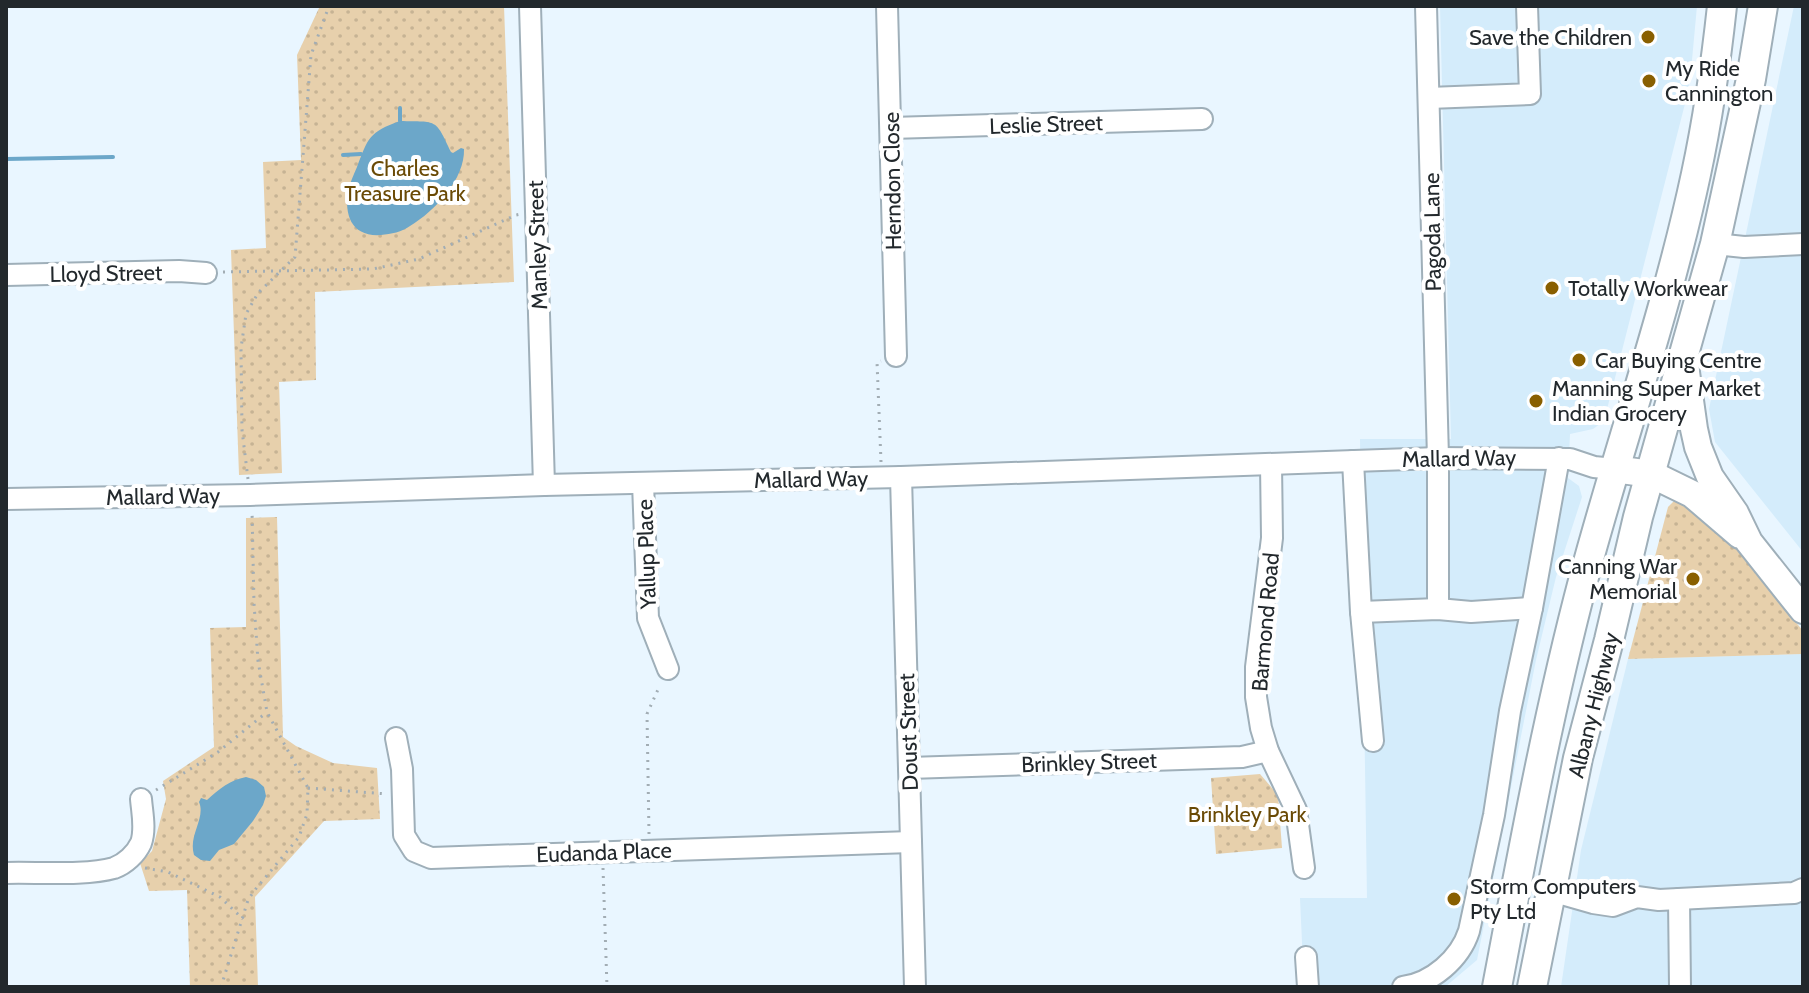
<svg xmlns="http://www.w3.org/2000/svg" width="1809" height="993" viewBox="0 0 1809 993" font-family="Cabin,sans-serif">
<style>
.built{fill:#d4ecfb}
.park{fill:url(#park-dots)}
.water{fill:#6ca7c9}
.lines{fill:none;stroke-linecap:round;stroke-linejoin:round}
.stream{stroke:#6ca7c9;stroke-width:4}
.minor-casing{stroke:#9fafb9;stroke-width:24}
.major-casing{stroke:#9fafb9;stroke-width:30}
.highway-casing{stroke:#9fafb9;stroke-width:32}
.path{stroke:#a2adb4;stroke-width:3;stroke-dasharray:2 6;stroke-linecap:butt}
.minor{stroke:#fff;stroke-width:20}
.major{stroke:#fff;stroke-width:26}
.highway{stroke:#fff;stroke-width:28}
.poi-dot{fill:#895f00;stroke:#fff;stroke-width:3}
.labels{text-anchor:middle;stroke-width:8;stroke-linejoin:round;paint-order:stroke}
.poi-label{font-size:22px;fill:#22282c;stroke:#fff;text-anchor:start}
.street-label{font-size:22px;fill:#22282c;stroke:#fff}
.park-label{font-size:22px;fill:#6a4a05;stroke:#fff}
</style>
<defs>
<pattern id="park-dots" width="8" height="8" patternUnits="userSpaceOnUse" patternTransform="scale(2)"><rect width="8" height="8" fill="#e7d0ac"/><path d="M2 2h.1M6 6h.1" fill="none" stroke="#c6b394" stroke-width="1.8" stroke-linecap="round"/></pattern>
</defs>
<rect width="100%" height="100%" fill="#e9f6ff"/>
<g class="built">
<path d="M1440,6h257l-5,54 -4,32 -84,329 -11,8 -23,5 -2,44 11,8 3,11 -26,80 -20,83 -59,300 -32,27h-141l-4,-89h67l-7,-459h91z"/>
<path d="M1794,6h9v546l-88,-110 -6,-33z"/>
<path d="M1803,654v333h-242l20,-137 47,-191z"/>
</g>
<g class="park">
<path d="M320,6h184l10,276 -199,10 1,88 -37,2 3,91 -43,2 -8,-225 35,-2 -3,-86 38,-2 -4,-105z"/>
<path d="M1683,499l45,40 75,92v23l-175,5 40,-152 7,-7z"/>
<path d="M277,517l6,220 13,9 37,17 44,5 3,51 -56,2 -69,76 3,90h-68l-3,-97 -38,1 -9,-28 12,-12 14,-52 -3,-18 51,-34 -4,-119 36,-1v-109z"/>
<path d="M1260,774l18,21 4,53 -66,6 -5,-76z"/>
</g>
<g class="water">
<path d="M400,121c38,1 35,-3 51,31l2,1 8,-5 3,1c1,30 -29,62 -54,77 -8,6 -19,8 -29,9 -29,2 -37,-19 -33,-45 2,-7 6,-16 9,-23 11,-29 12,-35 43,-46z"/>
<path d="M246,777l10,3 8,7 2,9 -3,9 -10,16 -19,23 -15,6 -9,11 -9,-1 -7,-5c-6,-20 12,-37 5,-53l2,-4 6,2c12,-11 23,-20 39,-23z"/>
</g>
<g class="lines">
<g class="stream">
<path d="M400,108v13"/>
<path d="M343,155l18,-1"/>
<path d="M6,159l107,-2"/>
</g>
<defs>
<g id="minor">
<path d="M530,6l14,479"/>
<path d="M887,6l9,350"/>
<path d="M1426,6l12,452v151"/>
<path d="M1429,98l101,-4 -3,-88"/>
<path d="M891,128l311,-9"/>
<path d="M1715,244l29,3 59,-3"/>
<path d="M6,275l173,-4 27,2"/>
<path d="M1353,461l8,151 12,129"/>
<path d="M1271,464l1,74 -16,129v30l5,31 7,23 28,59 8,58"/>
<path d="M901,477l14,510"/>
<path d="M643,483l5,135 20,51"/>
<path d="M6,499l244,-4 294,-10 357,-8 537,-19 132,1 24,8 20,2"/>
<path d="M1361,612l77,-3 33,3 61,-4"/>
<path d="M396,738l6,31 2,66 10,16 17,7 480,-16"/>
<path d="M909,768l333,-11 26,-6"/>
<path d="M6,873c30,-1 80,3 108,-5 11,-4 22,-14 27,-25 5,-14 1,-31 0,-44"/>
<path d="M1551,891l42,12 20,3 24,-9 22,3 135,-7 9,-4"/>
<path d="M1679,899l1,88"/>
<path d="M1306,957l2,30"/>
<path d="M1403,987c29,-4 57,-28 66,-56l25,-116 16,-104 22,-103 27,-150"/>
</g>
<g id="major">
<path d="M1684,358l10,71 4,18 12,30 25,36 14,29 54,68"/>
<path d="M1614,469l37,5 41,20 48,41"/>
</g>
<g id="highway">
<path d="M1497,987c26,-137 51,-274 87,-410 36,-134 83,-267 112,-403 12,-56 20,-112 26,-168"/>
<path d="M1532,987l46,-229 31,-118 29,-123 77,-273 36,-165 12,-73"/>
</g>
</defs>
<use href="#minor" class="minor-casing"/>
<use href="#major" class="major-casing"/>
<use href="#highway" class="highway-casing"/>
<g class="path">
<path d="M223,272l150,-3 46,-10 97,-44 5,-1"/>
<path d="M881,462l-4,-100 4,-1"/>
<path d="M248,479l-6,-49 -1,-82 5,-34 12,-21 37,-36 16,-202 18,-49"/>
<path d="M308,788l79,6"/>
<path d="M156,790l62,-38 49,-40"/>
<path d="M649,834l-2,-120 13,-29"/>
<path d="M145,868l23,4 52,25 23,22"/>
<path d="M603,868l4,119"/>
<path d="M221,987l27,-87 6,-9 45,-54 8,-23 1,-26 -41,-76 -9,-51 -4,-58 -2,-93"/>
</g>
<use href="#minor" class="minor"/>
<use href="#major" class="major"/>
<use href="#highway" class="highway"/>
</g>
<g class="poi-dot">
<circle cx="1648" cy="37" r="8"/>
<circle cx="1649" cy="81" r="8"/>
<circle cx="1552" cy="288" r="8"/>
<circle cx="1579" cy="360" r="8"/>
<circle cx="1536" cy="401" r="8"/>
<circle cx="1693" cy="579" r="8"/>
<circle cx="1454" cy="899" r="8"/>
</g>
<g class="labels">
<g class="poi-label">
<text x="1632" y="45" text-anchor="end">Save the Children</text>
<text x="1665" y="76">My Ride<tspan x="1665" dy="25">Cannington</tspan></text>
<text x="1568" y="296">Totally Workwear</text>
<text x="1595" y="368">Car Buying Centre</text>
<text x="1552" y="396">Manning Super Market<tspan x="1552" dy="25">Indian Grocery</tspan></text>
<text x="1677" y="574" text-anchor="end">Canning War<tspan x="1677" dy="25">Memorial</tspan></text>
<text x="1470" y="894">Storm Computers<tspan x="1470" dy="25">Pty Ltd</tspan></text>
</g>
<g class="street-label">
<text transform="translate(1046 124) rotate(-2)" y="8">Leslie Street</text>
<text transform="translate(892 181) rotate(-91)" y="8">Herndon Close</text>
<text transform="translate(1432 232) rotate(-91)" y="8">Pagoda Lane</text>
<text transform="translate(537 245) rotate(-92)" y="8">Manley Street</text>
<text transform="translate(106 273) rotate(-1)" y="8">Lloyd Street</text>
<text transform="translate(1459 458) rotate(-1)" y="8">Mallard Way</text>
<text transform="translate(811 479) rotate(-1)" y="8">Mallard Way</text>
<text transform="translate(163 496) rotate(-1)" y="8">Mallard Way</text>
<text transform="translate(646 554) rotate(-92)" y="8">Yallup Place</text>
<text transform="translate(1265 622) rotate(-85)" y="8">Barmond Road</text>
<text transform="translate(1593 705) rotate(-76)" y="8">Albany Highway</text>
<text transform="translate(908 732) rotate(-92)" y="8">Doust Street</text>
<text transform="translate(1089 762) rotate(-2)" y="8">Brinkley Street</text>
<text transform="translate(604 852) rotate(-2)" y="8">Eudanda Place</text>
</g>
<g class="park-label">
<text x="405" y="176">Charles<tspan x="405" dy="25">Treasure Park</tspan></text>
<text x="1247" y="822">Brinkley Park</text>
</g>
</g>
<rect width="1809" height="993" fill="none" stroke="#22282c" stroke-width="16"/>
</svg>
